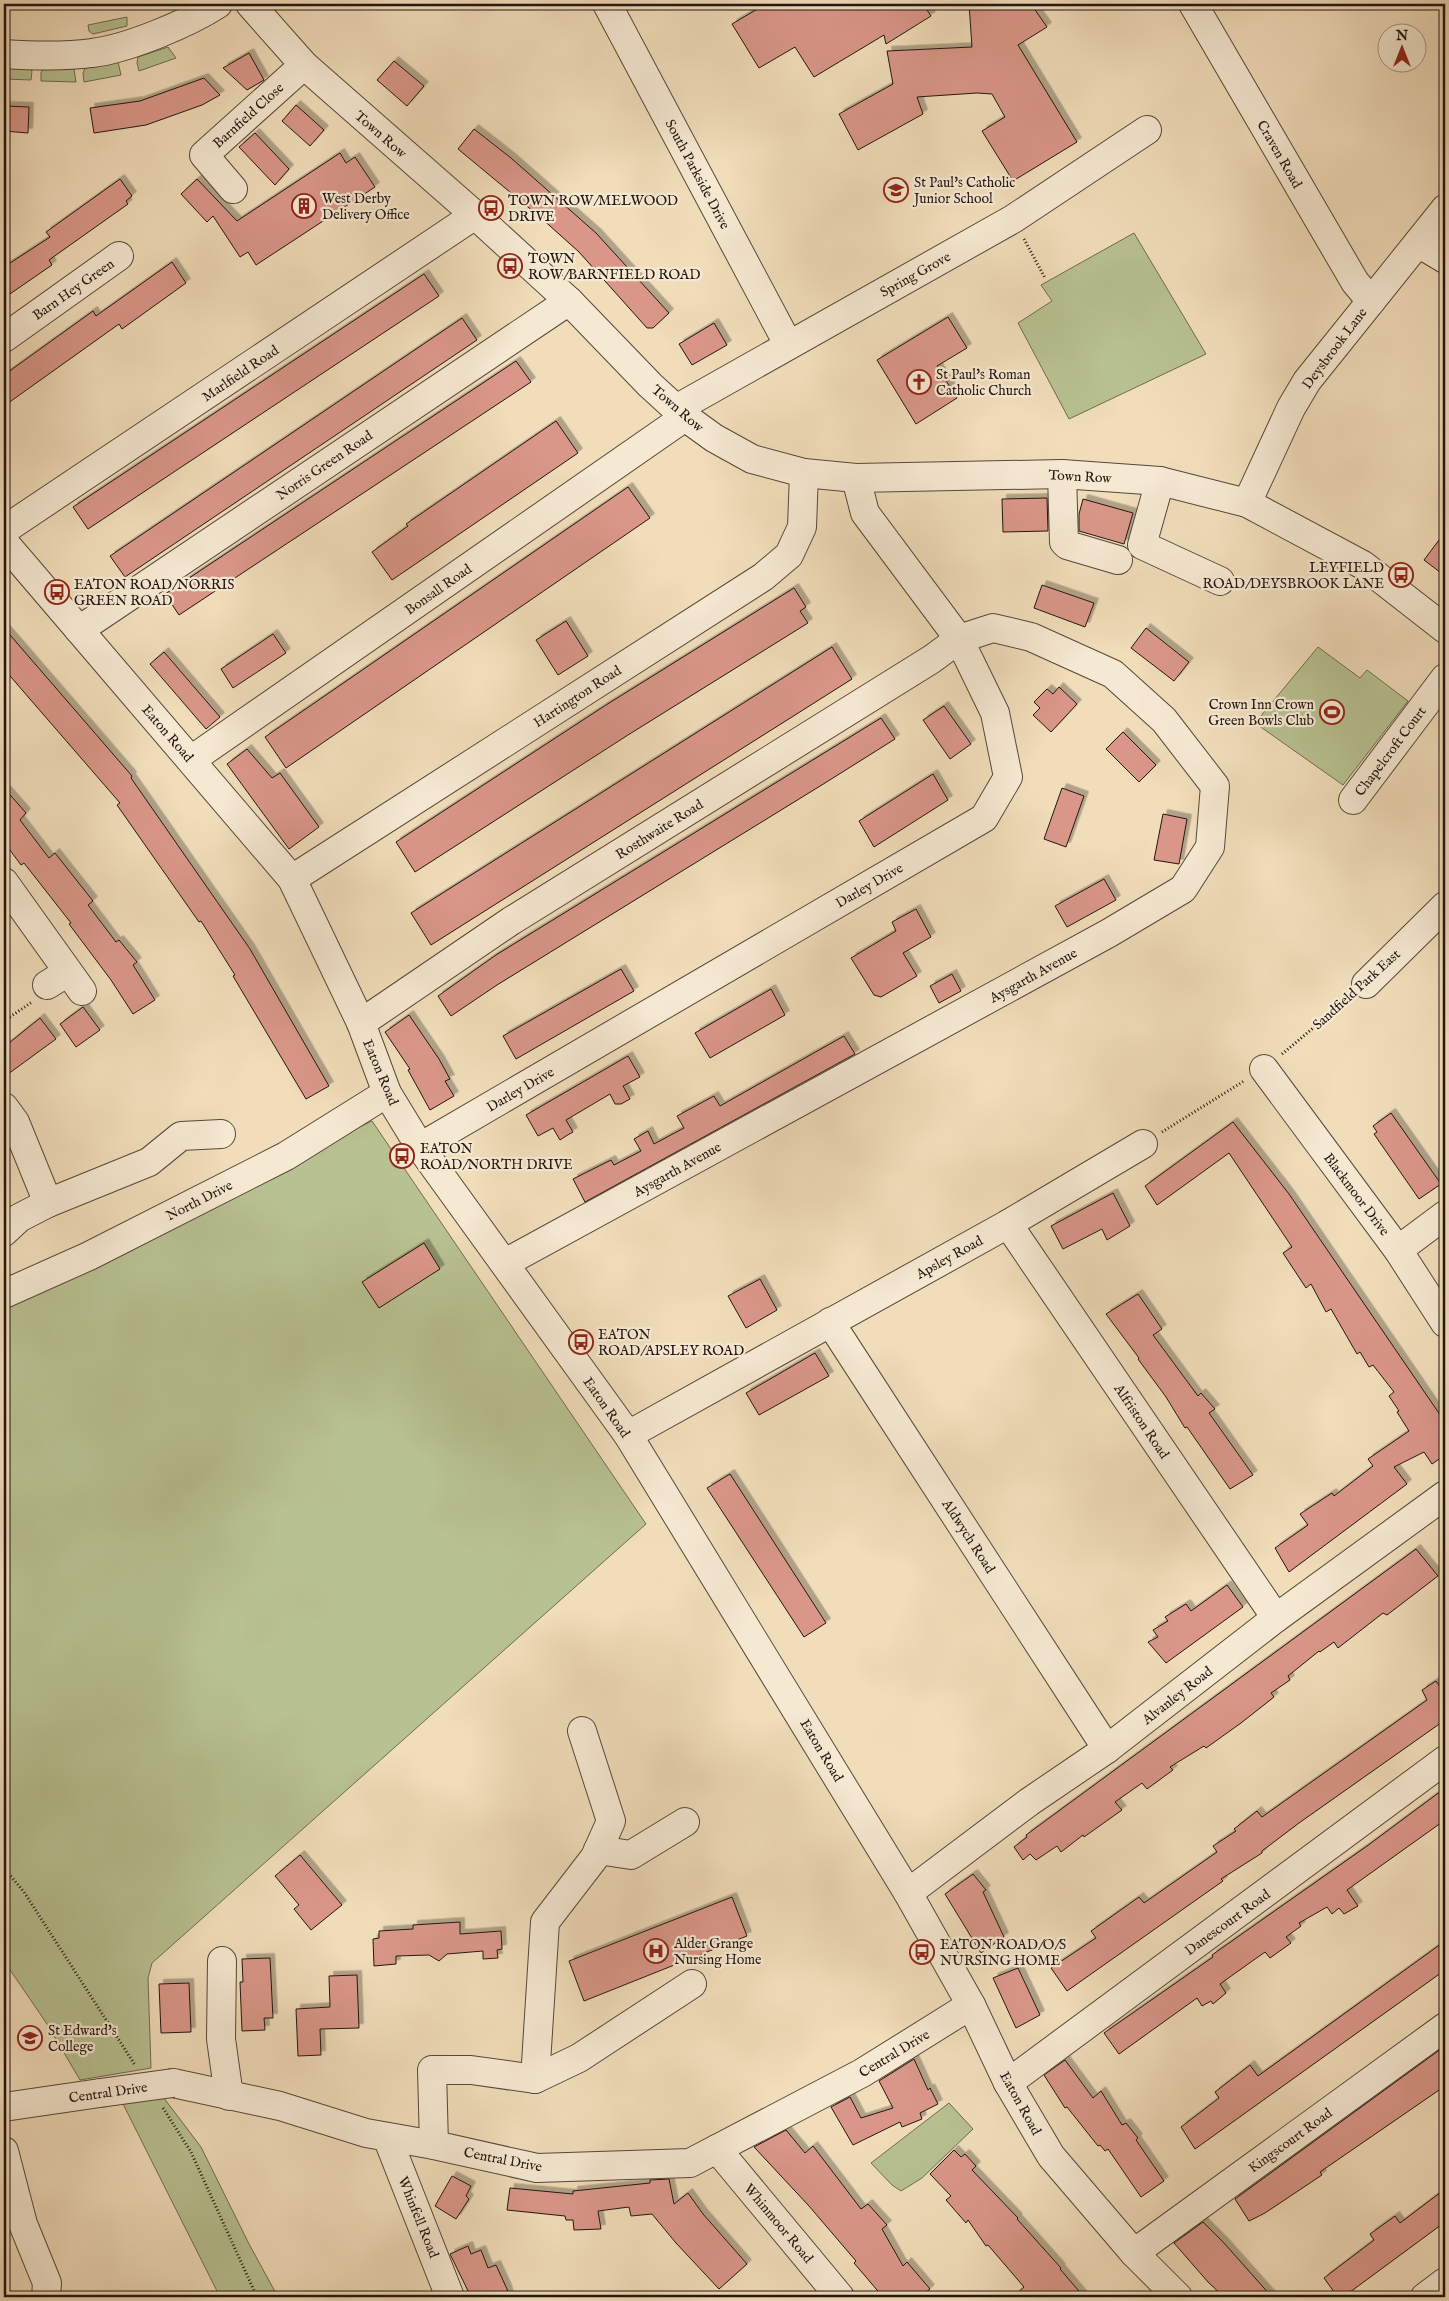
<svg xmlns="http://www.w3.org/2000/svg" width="1449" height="2301" viewBox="0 0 1449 2301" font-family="'IM FELL English',serif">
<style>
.green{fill:#b8c191;stroke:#6e6b50}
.building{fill:#da9789;stroke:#231510;filter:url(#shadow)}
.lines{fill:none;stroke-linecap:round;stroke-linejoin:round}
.minor-casing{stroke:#56473a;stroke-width:30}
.path{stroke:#231510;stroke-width:3;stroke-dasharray:1 2.5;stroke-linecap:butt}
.minor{stroke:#f6e9d2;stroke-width:28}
.minor-bridge-casing{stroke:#56473a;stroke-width:30;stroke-linecap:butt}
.minor-bridge{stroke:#f6e9d2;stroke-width:28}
.labels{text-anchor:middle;stroke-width:4.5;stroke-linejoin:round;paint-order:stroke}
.street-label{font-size:14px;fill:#231510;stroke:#f6e9d2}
.poi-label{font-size:14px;fill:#231510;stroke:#f6e9d2;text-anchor:start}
</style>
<defs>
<filter id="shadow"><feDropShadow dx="4.5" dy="-4.5" stdDeviation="0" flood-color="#0004"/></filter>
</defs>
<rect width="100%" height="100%" fill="#f1ddba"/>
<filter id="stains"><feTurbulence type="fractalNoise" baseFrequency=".004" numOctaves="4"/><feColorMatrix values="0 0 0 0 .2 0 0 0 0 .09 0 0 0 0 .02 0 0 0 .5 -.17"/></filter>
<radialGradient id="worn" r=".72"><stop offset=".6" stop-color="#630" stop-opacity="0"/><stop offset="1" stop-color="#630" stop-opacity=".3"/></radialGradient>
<g class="green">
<path d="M127,17v9l-34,8 -4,-3 -1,-6z"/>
<path d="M168,47l8,11 -37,13 -2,-8 1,-6z"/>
<path d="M118,62l3,13 -37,7 -1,-9 2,-5z"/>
<path d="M4,66l24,1 4,4 -1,9 -27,-1z"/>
<path d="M45,68l29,1 2,13 -35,-1v-9z"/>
<path d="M1134,233l72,121 -137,65 -51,-96 34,-22 -11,-16z"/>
<path d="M1318,647l42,31 7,-8 41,31 -65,84 -88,-62z"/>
<path d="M372,1121l274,403 -494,439 -4,15 3,90 -71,12 -33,-56 -43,-63v-663z"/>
<path d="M157,2089l44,58 48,97 29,53h-58l-101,-201z"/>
<path d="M949,2103l24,26 -51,49 -21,13 -9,-6 -21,-22z"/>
</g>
<g class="building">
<path d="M766,4h157l8,12 -45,28 -2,-9 -70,42 -19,-30 -36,21 -27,-44z"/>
<path d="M969,4h62l16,23 -29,18 59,97 -64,39 -31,-50 23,-14 -13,-23 -15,-1 -60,4 6,17 -65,36 -19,-36 54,-30 -6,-33 85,-4z"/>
<path d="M249,53l15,27 -17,10 -24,-22z"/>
<path d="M394,61l30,25 -17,20 -30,-26z"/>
<path d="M204,78l16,17 -18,10 -56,20 -52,8 -4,-25 50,-7z"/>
<path d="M296,105l28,25 -14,16 -28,-25z"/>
<path d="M4,106l25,1 -1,26 -24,-2z"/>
<path d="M474,129l37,29 85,75 73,80 -16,15h-6l-68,-76 -39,-35 -82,-68z"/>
<path d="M255,133l34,36 -14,16 -36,-38z"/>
<path d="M340,153l6,10 9,-6 20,30 -119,78 -8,-13 -8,5 -27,-41 -6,6 -26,-28 16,-15 40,42z"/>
<path d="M120,179l12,17 -6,5 2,3 -79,56 3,5 -48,33v-31l46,-30 -4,-5z"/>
<path d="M172,262l14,21 -64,46 -3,-5 -115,82v-31l89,-64 3,5z"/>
<path d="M424,274l15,22 -351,233 -15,-22z"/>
<path d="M948,317l19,31 -30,18 20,32 -41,26 -39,-64z"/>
<path d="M462,318l15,22 -352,237 -15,-21z"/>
<path d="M714,323l13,22 -35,20 -13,-21z"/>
<path d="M516,361l15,21 -352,233 -14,-21z"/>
<path d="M556,421l22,32 -186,127 -20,-28 36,-26 -2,-2z"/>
<path d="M628,487l22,31 -364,250 -21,-31z"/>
<path d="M1047,498l1,33 -45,1 -1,-33z"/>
<path d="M1083,499l50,14 -9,31 -45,-13v-17z"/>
<path d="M1445,532v44l-21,-16z"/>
<path d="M1042,585l52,18 -9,24 -51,-19z"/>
<path d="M794,588l12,19 -6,4 8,12 -180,112 -213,137 -19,-30 210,-137z"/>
<path d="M566,621l22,35 -30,19 -22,-35z"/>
<path d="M4,628l128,148 -1,2 119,171 79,137 -23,13 -73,-123 2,-1 -34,-54 -2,1 -82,-117 3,-2 -116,-134z"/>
<path d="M1146,628l43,34 -15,19 -43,-33z"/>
<path d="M273,634l13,19 -53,35 -12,-19z"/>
<path d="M832,647l20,32 -421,266 -20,-32z"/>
<path d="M164,652l56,65 -14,12 -56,-65z"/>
<path d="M1059,687l18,17 -26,28 -18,-17 7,-7 -6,-6 13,-13 6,5z"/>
<path d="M944,706l27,38 -21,15 -27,-39z"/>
<path d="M881,718l14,21 -70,44 -328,202 -46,31 -13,-20 58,-41z"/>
<path d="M1123,732l33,33 -17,17 -33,-33z"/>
<path d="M247,749l25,29 8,-5 39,54 -30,22 -62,-85z"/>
<path d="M933,774l15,26 -74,47 -15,-26z"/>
<path d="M4,788l22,25 -6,7 29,38 6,-5 38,48 -5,4 28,37 3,-2 18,22 -4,3 22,35 -22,14 -22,-34 -42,-56 2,-1 -47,-60 -3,2 -17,-23z"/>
<path d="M1062,788l22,8 -18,51 -22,-8z"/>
<path d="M1163,814l24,5 -8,45 -25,-4z"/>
<path d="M1104,879l12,21 -49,27 -12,-21z"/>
<path d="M916,909l15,28 -28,16 14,23 -36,21 -7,-2 -23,-37 45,-27 -4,-9z"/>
<path d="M621,969l13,22 -118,68 -13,-23z"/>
<path d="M952,974l9,17 -22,12 -9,-17z"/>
<path d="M771,989l14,26 -75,43 -15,-25z"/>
<path d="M83,1007l17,23 -24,17 -16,-23z"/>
<path d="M409,1015l30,44 11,20 -5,2 9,15 -24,14 -22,-40 2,-1 -25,-37z"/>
<path d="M40,1018l16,21 -52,38v-30z"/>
<path d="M844,1036l11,18 -270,148 -12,-23 38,-19 3,5 27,-14 -7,-12 14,-8 6,13 30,-16 -7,-12 37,-20 6,10z"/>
<path d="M628,1056l12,21 -17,9 7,13 -9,5h-6l-5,-10 -44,26 7,12 -7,4 -6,4 -7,-12 -15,8 -12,-21z"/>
<path d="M1391,1113l50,71 -22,15 -45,-65 3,-2 -4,-6z"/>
<path d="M1233,1122l56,72 156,228v33l-13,9 -8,-12 -30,15 13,17 -118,88 -14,-24 33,-23 -8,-11 32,-21 2,3 39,-30 -5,-7 41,-28 -12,-19 2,-1 -10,-15 5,-4 -21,-27 -4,2 -9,-15 -3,2 -26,-45 -5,3 -15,-28 -5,4 -23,-35 9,-6 -63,-94 -72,52 -12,-19z"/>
<path d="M1113,1193l17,33 -23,14 -5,-11 -39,20 -12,-23z"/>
<path d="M424,1243l16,26 -61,39 -17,-26z"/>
<path d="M760,1279l17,31 -31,18 -18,-32z"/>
<path d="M1138,1294l24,35 -9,6 45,61 3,-3 14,16 -6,4 44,62 -23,14 -43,-62 -2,1 -19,-31 -28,-38 1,-1 -33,-44z"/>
<path d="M815,1353l14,23 -70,39 -13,-22z"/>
<path d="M730,1474l96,149 -22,14 -97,-149z"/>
<path d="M1416,1549l22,27 -51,39 -4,-2 -45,35 -4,-6 -14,10 -1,-1 -31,25 2,4 -19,13 3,4 -33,26 -35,25 -2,-2 -34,21 3,3 -26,19 -5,-6 -27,19 7,8 -38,27 -1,-2 -22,17 -4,-6 -21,14 -6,-6 -7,6 -9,-13 13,-10 -1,-2z"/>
<path d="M1227,1585l16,22 -77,56 -18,-21 10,-5 -5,-7 15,-9 -3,-4 21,-13 5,7z"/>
<path d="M1436,1681l9,13v26l-146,103 -37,28v2l-41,26 2,2 -156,110 -16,-23 45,-30 -5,-7 48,-34 5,6 73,-51 -4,-6 23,-15 -2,-2 23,-18 5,6 165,-117 -5,-10z"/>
<path d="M1445,1788v32l-98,70 11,16 -14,8 -5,-6 -7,6 -5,-7 -28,16 2,3 -15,11 5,6 -21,15 -5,-6 -45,32 6,9 -13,11 -2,-3 -9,5 -5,-8 -78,56 -15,-21 109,-76 -1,-2 155,-109z"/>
<path d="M300,1855l42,50 -31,25 -17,-21 5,-4 -24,-29z"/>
<path d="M973,1874l13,16 -3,2 21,45 -23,16 -36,-59z"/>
<path d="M732,1897l15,39 -163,65 -15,-40z"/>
<path d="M460,1922v12l41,-3 1,18 -5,1 1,8 -15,1v-8l-36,3 -8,7 -10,-6 -33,1v8l-22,2 -1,-27 6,-1v-7l34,-2v-4z"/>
<path d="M1445,1941v29l-250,179 -14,-22 38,-29 -4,-6 35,-27 8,11z"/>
<path d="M270,1958l3,60h-9l1,12 -23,1 -2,-49h3l-1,-23z"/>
<path d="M1018,1968l22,47 -24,13 -23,-50z"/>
<path d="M357,1975l2,53 -39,1 1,26 -23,1 -2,-47 34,-2 -1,-31z"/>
<path d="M189,1983l2,49 -30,1 -2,-49z"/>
<path d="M1445,2046v40l-125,86 2,3 -57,38 -16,8 -14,-22z"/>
<path d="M914,2059l14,31 2,-2 8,16 -18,9 2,6 -20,8 -2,-5 -47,23 -22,-38 19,-10 11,21 32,-10 -14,-27z"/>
<path d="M1065,2060l28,38 8,-7 21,34 4,-2 12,15 -2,2 28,41 -23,16 -33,-48 -3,2 -5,-6 -2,1 -31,-39 -2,1 -21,-33z"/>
<path d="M786,2130l19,23 8,-7 48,63 7,-5 19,21 -5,4 21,37 4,-4 23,27 -10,8h-37l-29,-34 2,-2 -47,-55 -55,-59z"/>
<path d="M954,2150l7,7 4,-3 11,12 -4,4 46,48 -1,1 44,49 -1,1 24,28h-71l11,-10 -36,-42 -2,1 -18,-26 -2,3 -20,-23 5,-4 -21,-22z"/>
<path d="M452,2176l19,10 -5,10 3,3 -13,20 -21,-13z"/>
<path d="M669,2179l5,25 14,-11 15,21 44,50 -28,25 -43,-46 -24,-29 -21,2 -2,-9 -31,4 3,18 -27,1 -1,-10h-7l-1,-4 -58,-6 3,-22 63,6v-3l77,-8v-3z"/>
<path d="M1445,2189v33l-99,73 -4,-3 -5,4 -13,-18 50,-38 -4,-6 25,-18 5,7z"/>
<path d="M1203,2222l21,21 48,54h-48l-16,-15 -34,-39z"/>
<path d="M468,2246l3,8 10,-4 7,18 8,-3 11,24 2,8h-38l-21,-43z"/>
</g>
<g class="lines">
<defs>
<g id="minor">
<path d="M250,4l54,61 171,150 94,86 81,84 35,32 29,21 38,21 52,14 52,5 206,-4 98,7 87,22 116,62 82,64"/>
<path d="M607,4l181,340"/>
<path d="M1193,4l162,278 16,19"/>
<path d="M4,54c30,2 59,3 88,-1 35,-4 97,-30 126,-49"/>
<path d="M233,189l-29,-34 100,-90"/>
<path d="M1418,243l27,16"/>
<path d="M4,338l115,-82"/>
<path d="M676,409l337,-190 134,-89"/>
<path d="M1062,474l2,68 3,3 51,15"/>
<path d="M1160,481l-18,64 78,36"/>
<path d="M1247,503l44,-95 16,-27 138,-172"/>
<path d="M4,530l471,-315"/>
<path d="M4,542l288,337 69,144 26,70 33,54 208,288 280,458 63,112 37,78 43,73 83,97 44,44"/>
<path d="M79,630l490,-329"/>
<path d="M191,760l494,-343"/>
<path d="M1353,800l92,-122"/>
<path d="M292,879l471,-302 26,-22 13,-28 2,-54"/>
<path d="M4,882l78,109"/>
<path d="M1366,984l79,-78"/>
<path d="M47,985l21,-13"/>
<path d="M361,1023l150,-102 421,-262 27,-20 34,-11 38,9 82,37 51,46 51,66 -5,61 -27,42 -74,44 -604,330"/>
<path d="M1264,1069l134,181 47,73"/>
<path d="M4,1107l11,15 33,81"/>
<path d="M420,1147l564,-329 24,-41 -13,-64 -36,-74 -94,-126 -9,-35"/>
<path d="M1008,1224l268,394"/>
<path d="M4,1232l15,-14 29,-15 101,-41 32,-26 40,-2"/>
<path d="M1398,1250l47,-35"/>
<path d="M4,1294l85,-38 197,-100 101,-63"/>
<path d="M830,1322l277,427"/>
<path d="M628,1435l380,-211 135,-80"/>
<path d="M598,1850l33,5 54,-33"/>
<path d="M908,1893l121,-91 78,-53 169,-131 169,-123"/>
<path d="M222,1961l-1,78 8,57"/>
<path d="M535,2079l44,-21 113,-74"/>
<path d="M173,2083l107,23 86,27 68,12 103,23 153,-5 172,-90 109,-68"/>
<path d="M1008,2083l437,-323"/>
<path d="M4,2107l96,-14"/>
<path d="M387,2137l63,160"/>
<path d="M434,2145l-2,-75h39l64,9 10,-157 50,-65 16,-36 -29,-90"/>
<path d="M717,2149l123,148"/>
<path d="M4,2151l19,73 24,59 -1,14"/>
<path d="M1134,2253l311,-226"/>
<path d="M1425,2297l20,-15"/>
</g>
</defs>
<use href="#minor" class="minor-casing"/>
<g class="path">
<path d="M1024,239l21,39"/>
<path d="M4,1021l28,-19"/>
<path d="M1282,1054l66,-55"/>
<path d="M1162,1132l82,-51"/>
<path d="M4,1868l20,24 111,173"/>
<path d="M163,2108l28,44 66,145"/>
</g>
<use href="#minor" class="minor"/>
<defs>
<path id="minor-bridge" d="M100,2093l73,-10"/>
</defs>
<use href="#minor-bridge" class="minor-bridge-casing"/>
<use href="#minor-bridge" class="minor-bridge"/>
</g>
<defs>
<symbol id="school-ring" viewBox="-11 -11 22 22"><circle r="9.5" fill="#f6e9d2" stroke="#8f2418" stroke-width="1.5"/><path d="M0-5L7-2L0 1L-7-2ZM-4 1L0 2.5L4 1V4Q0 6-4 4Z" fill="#8f2418"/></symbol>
<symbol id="building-ring" viewBox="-11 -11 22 22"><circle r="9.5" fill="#f6e9d2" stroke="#8f2418" stroke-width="1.5"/><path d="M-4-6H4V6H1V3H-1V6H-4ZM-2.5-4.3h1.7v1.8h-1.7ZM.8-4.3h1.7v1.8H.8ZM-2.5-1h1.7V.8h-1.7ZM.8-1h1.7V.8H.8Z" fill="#8f2418"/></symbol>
<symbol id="bus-ring" viewBox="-11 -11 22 22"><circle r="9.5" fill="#f6e9d2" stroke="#8f2418" stroke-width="1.5"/><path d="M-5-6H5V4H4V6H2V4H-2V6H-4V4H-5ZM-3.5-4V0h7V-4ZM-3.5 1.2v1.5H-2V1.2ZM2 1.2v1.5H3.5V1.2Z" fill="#8f2418"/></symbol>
<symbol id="church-ring" viewBox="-11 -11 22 22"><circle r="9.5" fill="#f6e9d2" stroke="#8f2418" stroke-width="1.5"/><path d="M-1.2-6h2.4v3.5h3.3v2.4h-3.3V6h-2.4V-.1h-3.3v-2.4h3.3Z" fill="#8f2418"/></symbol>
<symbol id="stadium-ring" viewBox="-11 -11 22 22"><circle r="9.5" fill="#f6e9d2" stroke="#8f2418" stroke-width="1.5"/><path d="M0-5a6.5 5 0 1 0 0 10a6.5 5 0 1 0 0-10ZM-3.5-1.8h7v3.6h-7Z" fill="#8f2418"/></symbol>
<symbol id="hospital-ring" viewBox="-11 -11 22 22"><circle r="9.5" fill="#f6e9d2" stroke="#8f2418" stroke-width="1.5"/><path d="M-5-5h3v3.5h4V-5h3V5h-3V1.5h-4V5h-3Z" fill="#8f2418"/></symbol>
</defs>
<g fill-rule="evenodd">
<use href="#school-ring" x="882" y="176" width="28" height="28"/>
<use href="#building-ring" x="290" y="192" width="28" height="28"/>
<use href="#bus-ring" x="477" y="194" width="28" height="28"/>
<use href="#bus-ring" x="496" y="252" width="28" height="28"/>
<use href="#church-ring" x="905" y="368" width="28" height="28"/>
<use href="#bus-ring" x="1387" y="561" width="28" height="28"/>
<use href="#bus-ring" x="43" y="578" width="28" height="28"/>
<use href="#stadium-ring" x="1318" y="698" width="28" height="28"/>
<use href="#bus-ring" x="388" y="1142" width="28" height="28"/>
<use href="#bus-ring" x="567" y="1328" width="28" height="28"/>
<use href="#hospital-ring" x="642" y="1937" width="28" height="28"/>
<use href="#bus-ring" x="908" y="1938" width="28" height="28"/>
<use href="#school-ring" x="16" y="2024" width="28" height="28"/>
</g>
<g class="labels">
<g class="street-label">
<text transform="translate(248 115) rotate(-42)" y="5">Barnfield Close</text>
<text transform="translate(381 134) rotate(41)" y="5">Town Row</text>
<text transform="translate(1280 154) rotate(60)" y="5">Craven Road</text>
<text transform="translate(698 174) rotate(62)" y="5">South Parkside Drive</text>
<text transform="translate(915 274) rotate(-29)" y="5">Spring Grove</text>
<text transform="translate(73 289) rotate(-35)" y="5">Barn Hey Green</text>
<text transform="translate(1334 348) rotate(-53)" y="5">Deysbrook Lane</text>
<text transform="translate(240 373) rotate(-34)" y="5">Marlfield Road</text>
<text transform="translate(678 408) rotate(41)" y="5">Town Row</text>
<text transform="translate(324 465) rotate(-34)" y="5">Norris Green Road</text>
<text transform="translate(1080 476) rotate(3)" y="5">Town Row</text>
<text transform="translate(438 589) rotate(-35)" y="5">Bonsall Road</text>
<text transform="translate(577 696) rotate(-33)" y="5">Hartington Road</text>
<text transform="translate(168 733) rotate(49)" y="5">Eaton Road</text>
<text transform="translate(1390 751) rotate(-53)" y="5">Chapelcroft Court</text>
<text transform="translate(659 829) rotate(-32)" y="5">Rosthwaite Road</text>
<text transform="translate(869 885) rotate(-30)" y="5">Darley Drive</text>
<text transform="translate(1033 975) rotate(-29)" y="5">Aysgarth Avenue</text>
<text transform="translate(1356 989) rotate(-42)" y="5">Sandfield Park East</text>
<text transform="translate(381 1072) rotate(67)" y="5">Eaton Road</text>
<text transform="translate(520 1089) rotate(-30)" y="5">Darley Drive</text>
<text transform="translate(677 1169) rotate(-29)" y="5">Aysgarth Avenue</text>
<text transform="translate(1357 1194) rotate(53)" y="5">Blackmoor Drive</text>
<text transform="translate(199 1200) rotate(-27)" y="5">North Drive</text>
<text transform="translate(949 1257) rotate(-29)" y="5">Apsley Road</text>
<text transform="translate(607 1407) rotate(55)" y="5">Eaton Road</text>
<text transform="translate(1142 1421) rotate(56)" y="5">Alfriston Road</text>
<text transform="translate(969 1536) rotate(57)" y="5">Aldwych Road</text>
<text transform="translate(1177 1695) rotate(-38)" y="5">Alvanley Road</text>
<text transform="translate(822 1750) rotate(59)" y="5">Eaton Road</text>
<text transform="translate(1227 1922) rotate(-36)" y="5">Danescourt Road</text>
<text transform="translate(894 2053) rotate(-31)" y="5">Central Drive</text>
<text transform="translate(108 2092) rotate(-8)" y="5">Central Drive</text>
<text transform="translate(1021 2103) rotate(61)" y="5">Eaton Road</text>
<text transform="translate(1290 2140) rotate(-36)" y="5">Kingscourt Road</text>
<text transform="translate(503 2159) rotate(11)" y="5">Central Drive</text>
<text transform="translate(419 2217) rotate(68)" y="5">Whinfell Road</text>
<text transform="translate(779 2223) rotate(50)" y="5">Whinmoor Road</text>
</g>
<g class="poi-label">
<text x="914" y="187">St Paul's Catholic<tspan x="914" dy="16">Junior School</tspan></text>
<text x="322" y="203">West Derby<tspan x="322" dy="16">Delivery Office</tspan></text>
<text x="508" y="205">TOWN ROW/MELWOOD<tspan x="508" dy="16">DRIVE</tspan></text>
<text x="528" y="263">TOWN<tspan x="528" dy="16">ROW/BARNFIELD ROAD</tspan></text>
<text x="936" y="379">St Paul's Roman<tspan x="936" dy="16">Catholic Church</tspan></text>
<text x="1384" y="572" text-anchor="end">LEYFIELD<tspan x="1384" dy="16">ROAD/DEYSBROOK LANE</tspan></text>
<text x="74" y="589">EATON ROAD/NORRIS<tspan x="74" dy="16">GREEN ROAD</tspan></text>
<text x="1314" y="709" text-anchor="end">Crown Inn Crown<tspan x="1314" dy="16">Green Bowls Club</tspan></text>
<text x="420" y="1153">EATON<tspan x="420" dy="16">ROAD/NORTH DRIVE</tspan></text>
<text x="598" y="1339">EATON<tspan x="598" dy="16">ROAD/APSLEY ROAD</tspan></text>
<text x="674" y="1948">Alder Grange<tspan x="674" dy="16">Nursing Home</tspan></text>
<text x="940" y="1949">EATON ROAD/O/S<tspan x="940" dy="16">NURSING HOME</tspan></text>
<text x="48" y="2035">St Edward's<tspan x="48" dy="16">College</tspan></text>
</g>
</g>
<rect width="1449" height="2301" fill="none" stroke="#f1ddba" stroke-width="20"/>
<rect x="5" y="5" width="1439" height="2291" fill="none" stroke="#231510" stroke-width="2.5"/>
<rect x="10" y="10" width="1429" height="2281" fill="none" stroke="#231510"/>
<g transform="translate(1402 48)"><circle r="24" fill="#f6e9d2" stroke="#a29484"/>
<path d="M0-4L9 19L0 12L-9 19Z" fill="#8f2418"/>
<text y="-8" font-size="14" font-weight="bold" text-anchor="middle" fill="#231510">N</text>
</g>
<rect width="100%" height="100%" filter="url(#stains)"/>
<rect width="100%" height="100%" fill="url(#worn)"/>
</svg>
